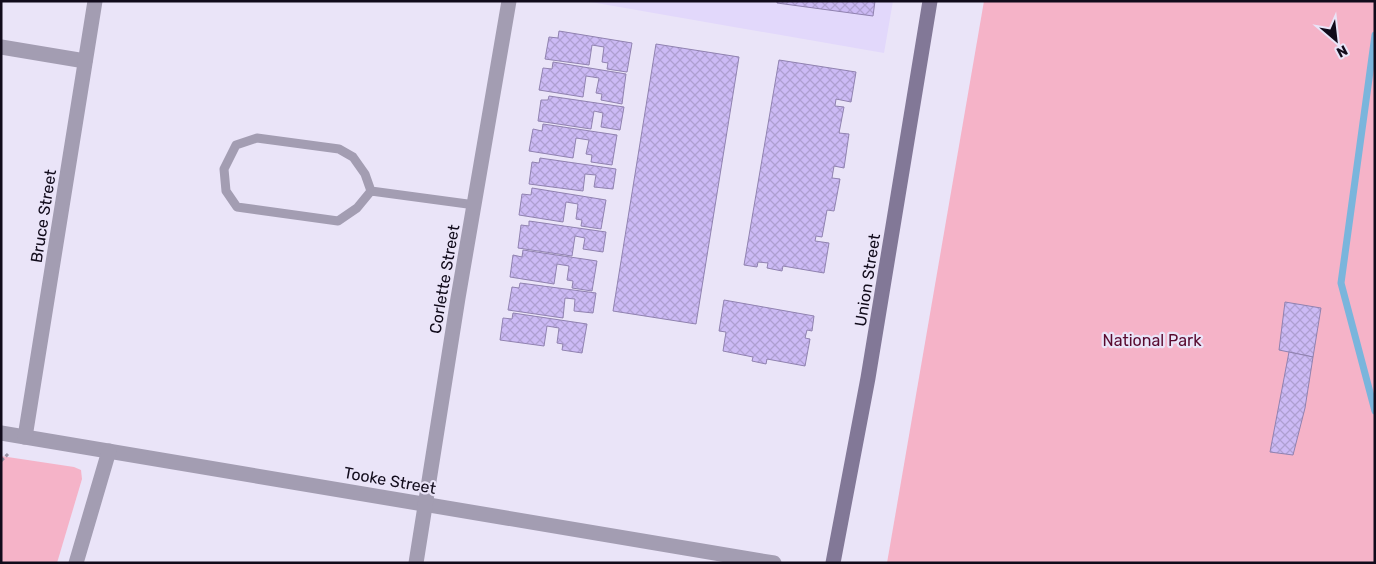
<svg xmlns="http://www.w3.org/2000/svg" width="1376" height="564" viewBox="0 0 1376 564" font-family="Rubik,sans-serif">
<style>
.built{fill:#e2d8fb}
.green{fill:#f5b3c8}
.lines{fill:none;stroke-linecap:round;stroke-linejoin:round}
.stream{stroke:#7ab5dc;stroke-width:7}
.building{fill:url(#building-cross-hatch);stroke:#9082b0}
.path{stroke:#9690a2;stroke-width:3;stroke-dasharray:4 2.5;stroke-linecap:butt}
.service{stroke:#a39db2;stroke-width:9}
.minor{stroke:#a39db2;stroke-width:15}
.secondary{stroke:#827897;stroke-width:15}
.labels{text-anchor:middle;stroke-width:4.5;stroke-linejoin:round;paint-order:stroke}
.street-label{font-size:16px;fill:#110b1b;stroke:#eae4f8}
.park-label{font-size:16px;fill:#590a2f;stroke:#eae4f8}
</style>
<defs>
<pattern id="building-cross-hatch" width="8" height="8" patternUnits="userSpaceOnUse" patternTransform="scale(1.25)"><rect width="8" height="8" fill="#ccbaf5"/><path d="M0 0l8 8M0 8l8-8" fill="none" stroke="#ae9fd1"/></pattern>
</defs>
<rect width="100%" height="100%" fill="#eae4f8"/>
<path class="built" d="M585,1h308l-9,52z"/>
<g class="green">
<path d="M984,1h391v562h-488z"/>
<path d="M1,456l73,11 7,3 1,9 -25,84h-56z"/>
</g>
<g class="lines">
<path class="stream" d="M1375,35l-34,248 34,128"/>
</g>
<g class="building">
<path d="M777,1h98l-2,15 -96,-13z"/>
<path d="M559,31l73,12 -5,29 -20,-3 1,-6 -6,-1 2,-15 -12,-2 -3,20 -44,-6 4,-22 9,1z"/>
<path d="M656,44l83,13 -43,267 -83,-13z"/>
<path d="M779,60l77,12 -5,30 -15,-3 -1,7 9,1 -5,26 10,1 -5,34 -10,-2 -2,12 8,1 -6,32 -7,-1 -5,27 -6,-1 -1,5 14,2 -5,30 -41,-7 -1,5 -15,-3 1,-5 -10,-1 -1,5 -13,-2z"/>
<path d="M553,62l73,12 -4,30 -21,-4 1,-6 -6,-1 3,-15 -13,-2 -3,21 -44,-7 4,-22 9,1z"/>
<path d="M549,96l75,11 -4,23 -19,-3 2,-14 -9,-2 -3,18 -53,-8 3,-21h7z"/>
<path d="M543,124l74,11 -5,30 -21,-3 1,-7 -6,-1 3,-14 -13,-2 -3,20 -44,-7 4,-22 9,2z"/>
<path d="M540,158l76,11 -3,20 -19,-2 2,-12 -11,-1 -2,17 -54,-7 3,-22 7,1z"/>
<path d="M532,188l74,12 -5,29 -20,-3 1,-6 -6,-1 2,-15 -12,-2 -3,20 -44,-7 3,-21 9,1z"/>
<path d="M529,221l77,11 -3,20 -20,-3 2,-11 -10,-2 -3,20 -54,-8 3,-23 8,1z"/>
<path d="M523,250l74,11 -5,30 -20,-3 1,-7 -6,-1 2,-14 -12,-2 -3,20 -44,-7 3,-22 9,2z"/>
<path d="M520,283l76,10 -3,20 -19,-2 1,-12 -10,-1 -2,20 -55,-8 4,-23 7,1z"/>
<path d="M724,300l90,16 -2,15 -5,-1 -2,8 5,1 -5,27 -38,-7 -1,5 -14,-3 1,-4 -30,-6 3,-19 -7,-1z"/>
<path d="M1285,302l36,6 -8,49 -34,-7z"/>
<path d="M513,313l74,11 -5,29 -20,-3 1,-6 -6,-1 2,-15 -12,-2 -3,20 -44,-6 3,-22 9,1z"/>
<path d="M1289,352l24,5 -8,51 -12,47 -23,-3z"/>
</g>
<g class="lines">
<path class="path" d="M1,461l7,-7"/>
<path class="service" d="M371,191l-6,-17 -12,-17 -14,-8 -82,-11 -21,7 -12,24 2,22 11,16 101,14 19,-13 14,-17 104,14"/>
<g class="minor">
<path d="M1,47l84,14"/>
<path d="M1,433l773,130"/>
<path d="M25,437l70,-436"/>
<path d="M76,563l33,-112"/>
<path d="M416,563l42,-265 51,-297"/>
</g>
<path class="secondary" d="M833,563l35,-185 62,-377"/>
</g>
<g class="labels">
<g class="street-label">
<text transform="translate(43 216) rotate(-81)" y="6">Bruce Street</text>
<text transform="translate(444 279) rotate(-80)" y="6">Corlette Street</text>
<text transform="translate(867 280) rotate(-81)" y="6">Union Street</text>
<text transform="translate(390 480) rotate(10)" y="6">Tooke Street</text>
</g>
<g class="park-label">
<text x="1152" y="346">National Park</text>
</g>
</g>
<rect width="1376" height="564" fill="none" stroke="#110b1b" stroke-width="5"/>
<g transform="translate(1336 40) rotate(152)" stroke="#eae4f8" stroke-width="4" paint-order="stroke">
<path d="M0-4L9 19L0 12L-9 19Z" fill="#110b1b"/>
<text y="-8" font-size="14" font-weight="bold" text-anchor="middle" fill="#110b1b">N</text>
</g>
</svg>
